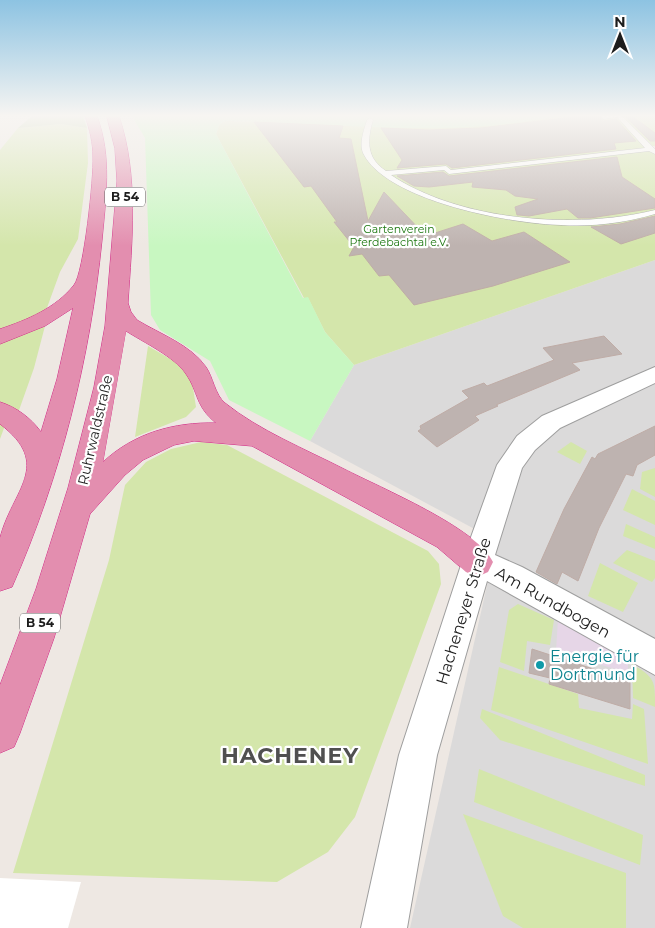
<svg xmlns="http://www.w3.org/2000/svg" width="655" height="928" viewBox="0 0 655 928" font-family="Montserrat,sans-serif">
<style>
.residential{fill:#dbdada}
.industrial{fill:#e6d6e7}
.grass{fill:#d4e6ab}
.forest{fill:#b3cc9a}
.park{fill:#c8f7c1}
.pier{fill:#fff}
.building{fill:#beb3b0;stroke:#bfaca6}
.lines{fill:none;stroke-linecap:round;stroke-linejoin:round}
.lane-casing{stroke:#9e9e9e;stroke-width:1}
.street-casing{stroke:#9e9e9e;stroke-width:2}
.highway-casing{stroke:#d12b86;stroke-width:1}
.lane{fill:#fff;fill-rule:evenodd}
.street{fill:#fff;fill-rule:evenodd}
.highway{fill:#e38eaf;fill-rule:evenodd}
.culture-dot{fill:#0f9aa8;stroke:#fff;stroke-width:2}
.labels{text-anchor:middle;stroke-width:4.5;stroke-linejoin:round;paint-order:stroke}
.far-park-label{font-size:11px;fill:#1c7710;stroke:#fff}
.shield{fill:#fff;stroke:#616161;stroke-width:1}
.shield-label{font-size:12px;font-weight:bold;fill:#1d1d1d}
.street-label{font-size:14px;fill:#1d1d1d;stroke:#fff}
.near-street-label{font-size:16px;fill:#1d1d1d;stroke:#fff}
.near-culture-label{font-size:16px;fill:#0d838f;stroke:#fff;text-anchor:start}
.near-district-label{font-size:22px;font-weight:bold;letter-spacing:1px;fill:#505050;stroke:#fff}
</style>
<rect width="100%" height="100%" fill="#eee8e3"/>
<path class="residential" d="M655,260v668h-245l87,-387 -187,-100 44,-76z"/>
<path class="industrial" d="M558,619l70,38v16l-72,-22z"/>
<g class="grass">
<path d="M562,116h93v30h-4l4,4v110l-301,105 -29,-33 -17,-34h-4l-88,-164 3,-9 6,-4 197,7 73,-3z"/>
<path d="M61,124l26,4 1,35 -10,76 -18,33 -20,55 5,-1 -11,42 -16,45 -7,-4 -11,30v-289l18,-22z"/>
<path d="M148,346l38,22 7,20 3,19 -10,10 -51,20z"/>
<path d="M201,442l26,3 201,106 11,13 2,20 -86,233 -27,35 -51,30 -264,-9 96,-313 16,-75 21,-23 25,-13z"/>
<path d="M571,442l16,9 -7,13 -23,-12z"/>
<path d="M655,468v29l-15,-8 2,-17z"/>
<path d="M632,489l23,12v24l-32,-15z"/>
<path d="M626,524l29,13v12l-32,-13z"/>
<path d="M627,550l28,11v17l-3,4 -39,-19z"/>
<path d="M600,563l38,20 -15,29 -35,-16z"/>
<path d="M518,604l36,16 -4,25 -23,-4 -3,30 -24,-9 9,-52z"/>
<path d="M632,664c23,14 23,16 23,43l-22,-9z"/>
<path d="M499,667l79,27 1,14 53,11 1,-15 11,5 4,55 -157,-54z"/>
<path d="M482,709l163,66v11l-145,-46 -20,-22z"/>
<path d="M479,769l164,66 -3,30 -166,-63z"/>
<path d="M463,814l163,59v55h-103l-20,-12z"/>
</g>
<path class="forest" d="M32,116h51l4,12 -26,-4 -43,4z"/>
<path class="park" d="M132,116h430c-46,8 -93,13 -140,12 -66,0 -131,-6 -197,-7l-6,4 -3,9 87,164 5,-1 17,35 29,33 -44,76 -81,-41 -19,-39 -50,-31 -9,-15 -6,-177z"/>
<path class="pier" d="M0,878l81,4 -13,46h-68z"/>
<g class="building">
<path d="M582,116h17l4,5 13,-2 20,22 -22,2 2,6 -164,19 -6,-4 -49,4 5,-8 -21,-32 48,2 52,-2z"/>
<path d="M625,116h7l23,17v8h-5z"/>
<path d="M254,122l89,4 -4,12 12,1 17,82 16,-29 39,41h12l28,-9 29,17 32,-9 46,30 -77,24 -79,19 -25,-30 -10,1 -17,-22 -13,2 5,-9 -20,-25h3l-26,-36 -7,1z"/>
<path d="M617,157l5,20 33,22v9l-65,10h-12l-11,-9 -38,7 -10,-1h-2l-2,-8 23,-8 -23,-3 -9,-6 -34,-3 1,-5 -44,5 -15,-1 -17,-10 46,-4 6,4z"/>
<path d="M655,216v17l-34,11 -30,-17 29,-3z"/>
<path d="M604,336l18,18 -50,9 8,7 -84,35 2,1 -23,10 4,4 -42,27 -19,-16 3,-2 -1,-3 49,-28 -7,-7 22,-8 3,3 67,-26 -11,-12z"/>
<path d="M655,426v29l-18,10 -4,11 -7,-2 -27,54 -21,53 -16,-9 -5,12 -21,-12 28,-63 28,-52 3,2 3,-5z"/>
<path d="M532,649l98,32v28l-81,-25 1,-6 -21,-5z"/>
</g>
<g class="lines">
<defs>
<path id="lane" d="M601,116h21l33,33v5l-6,-3 -200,23 -5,-4 -53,5c69,46 185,55 264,35v4c-31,9 -62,13 -94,11 -49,-1 -175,-24 -198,-72 -4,-10 1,-23 4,-33l3,-2 3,2c-6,20 -7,38 13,51l60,-5 5,4 194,-22 -28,-31 -14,2z"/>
<path id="street" d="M655,367v16l-95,45 -25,22 -13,18 -27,87 27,12 133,72v36l-168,-94 -50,174 -30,173h-46l38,-173 63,-193 35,-97 20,-29 25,-20z"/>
<g id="highway">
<path d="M85,116h12c15,41 9,81 5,124 -12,119 -41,236 -90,347l-12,4c0,-16 0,-37 0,-53 12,-48 54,-73 0,-114v-22c16,5 31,16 41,30l16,-53 16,-71 -28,18 -45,18v-15c27,-9 56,-21 74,-44 10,-12 20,-109 19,-128 0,-14 -3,-27 -8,-41z"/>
<path d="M107,116h12c20,60 13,124 9,187l3,9 6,8c23,14 54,25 69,47 7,10 9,28 19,36 35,28 80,46 119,66 37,19 133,59 149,93l-5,10 -11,5 -11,-5 -29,-25 -185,-101 -58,-5 -20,4 -31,15 -18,15 -35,39 -36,124 -34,95 -6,14 -14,6v-68l36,-96 32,-101 26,-101 11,-61 12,-145 -2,-32zM126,331c17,11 49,26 60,43 13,19 9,32 30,49 -42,-1 -82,10 -113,39z"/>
</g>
</defs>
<use href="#lane" class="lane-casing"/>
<use href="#street" class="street-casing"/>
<use href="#highway" class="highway-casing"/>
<use href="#lane" class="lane"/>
<use href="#street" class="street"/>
<use href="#highway" class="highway"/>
</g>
<linearGradient id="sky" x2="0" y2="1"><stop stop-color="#8dc3e2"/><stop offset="0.47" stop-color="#f7f5f2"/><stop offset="1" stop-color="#f7f5f2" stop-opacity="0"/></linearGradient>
<rect width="655" height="246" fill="url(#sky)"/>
<circle class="culture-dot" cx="540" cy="665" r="5"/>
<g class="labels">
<g class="far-park-label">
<text x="399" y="233">Gartenverein<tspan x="399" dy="13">Pferdebachtal e.V.</tspan></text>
</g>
<g class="shield">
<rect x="105" y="187.5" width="40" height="19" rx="4"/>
<rect x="20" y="613.5" width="40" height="19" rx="4"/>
</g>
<g class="shield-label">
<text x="125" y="201">B 54</text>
<text x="40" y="627">B 54</text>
</g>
<g class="street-label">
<text transform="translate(95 430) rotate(-77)" y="5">Ruhrwaldstraße</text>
</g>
<g class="near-street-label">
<text transform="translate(553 602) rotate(29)" y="6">Am Rundbogen</text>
<text transform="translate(463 611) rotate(-73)" y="6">Hacheneyer Straße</text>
</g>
<g class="near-culture-label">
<text x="550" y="662">Energie für<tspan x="550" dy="18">Dortmund</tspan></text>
</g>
<g class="near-district-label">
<text x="290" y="763">HACHENEY</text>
</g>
</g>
<g transform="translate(620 35)" stroke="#ffffff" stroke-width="4" paint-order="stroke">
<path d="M0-4L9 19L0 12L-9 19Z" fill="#1d1d1d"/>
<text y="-8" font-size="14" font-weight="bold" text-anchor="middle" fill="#1d1d1d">N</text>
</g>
</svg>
